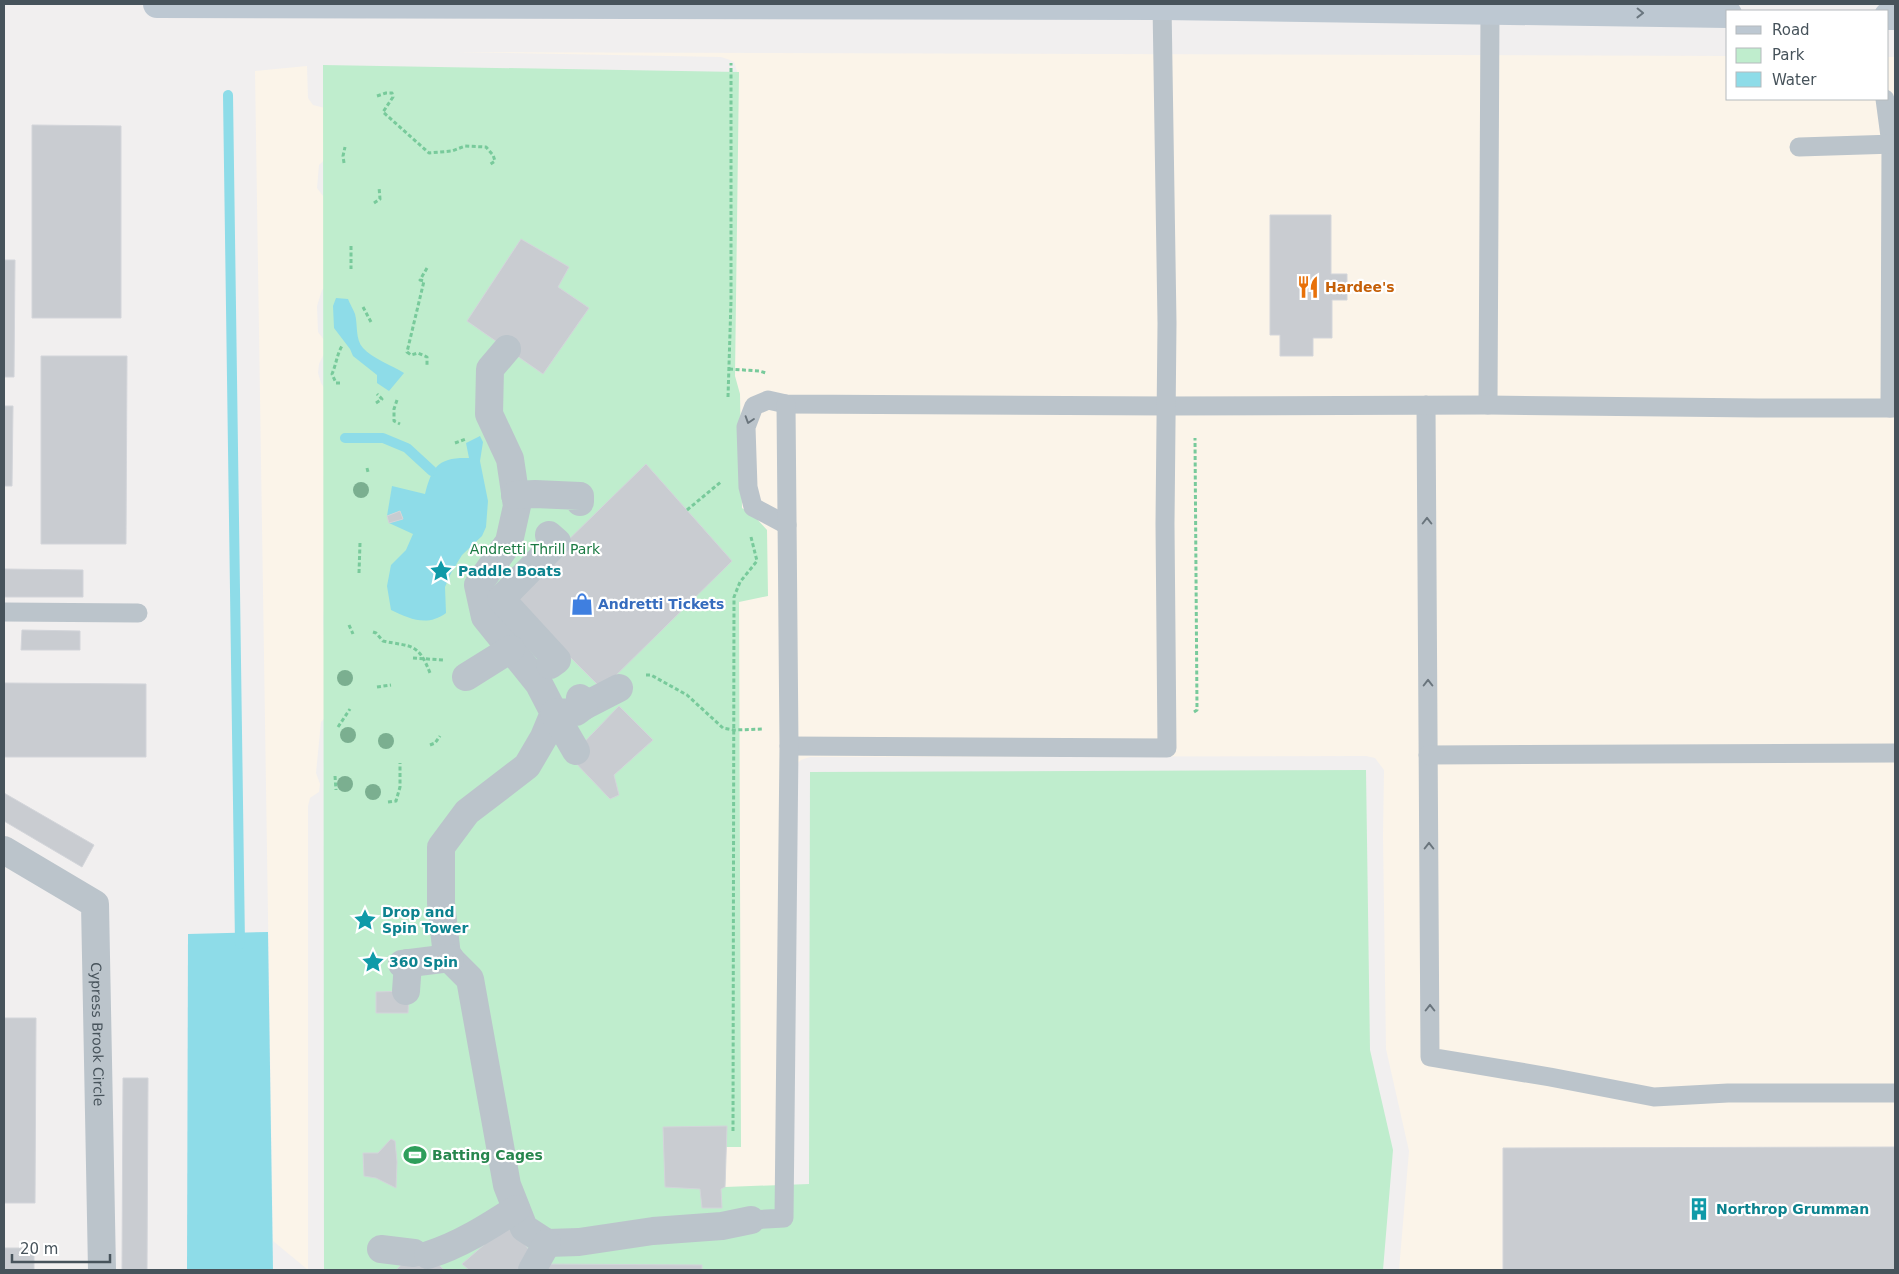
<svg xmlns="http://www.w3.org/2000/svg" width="1899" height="1274" viewBox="0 0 1899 1274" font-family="'DejaVu Sans',sans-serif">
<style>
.commercial{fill:#fbf4e9}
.green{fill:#bfedcd}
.water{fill:#8edce8}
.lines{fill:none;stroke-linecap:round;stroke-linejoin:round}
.stream{stroke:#8edce8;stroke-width:10}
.building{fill:#c9ccd1;stroke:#d3d5da}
.path{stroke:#78ca9b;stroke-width:3;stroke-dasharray:4 2.5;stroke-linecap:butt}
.service{stroke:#bbc4cb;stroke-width:19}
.pedestrian{stroke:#bbc4cb;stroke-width:28}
.minor{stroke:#bbc4cb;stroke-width:28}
.secondary{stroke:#bdc8d2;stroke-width:28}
.tree{fill:#7baf90}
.oneway{stroke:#6a767f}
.oneway2{stroke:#6a757d}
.labels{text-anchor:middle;stroke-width:4.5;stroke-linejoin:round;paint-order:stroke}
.food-label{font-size:14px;font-weight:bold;fill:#c56008;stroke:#fff;text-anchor:start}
.park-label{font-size:14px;fill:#1b7a43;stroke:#fff}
.culture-label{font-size:14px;font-weight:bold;fill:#0d838f;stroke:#fff;text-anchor:start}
.shop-label{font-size:14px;font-weight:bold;fill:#366cbe;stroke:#fff;text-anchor:start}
.street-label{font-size:14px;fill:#47535b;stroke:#fff}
.leisure-label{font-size:14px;font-weight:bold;fill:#27864d;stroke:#fff;text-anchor:start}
</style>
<rect width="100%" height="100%" fill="#f1efef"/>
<g class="commercial">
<path d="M456,52l1272,4v43h160v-42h7v1213h-496l10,-119 -23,-102 -3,-213 1,-66 -9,-12 -9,-2 -556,1 -9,3 -4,4 -4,453 -52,13 -383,-384 380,-700 -1,-75 -3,-9 -4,-2 -9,-3z"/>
<path d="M307,66l1,32 5,7 12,3 6,46 -12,11 -2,23 6,8 5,2 1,87 -7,5 -5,16 1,26 7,9 1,9 -7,14 -1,9 3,10 8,12 -1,180 -5,43 5,97 -7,7 -5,51 4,11 -1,8 -9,6 -2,8v464l-35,-29 -18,-1170z"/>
</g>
<path class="green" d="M323,65l416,7 -4,304 5,18 2,114 13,9 12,13 1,66 -29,6 2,545h-15l-1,40 84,-3 1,-412 556,-2 4,280 23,100 -10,120h-1059z"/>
<g class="water">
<path d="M336,298l12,1c2,5 5,10 7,15 3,11 0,25 8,34 9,10 30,18 41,25l-15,18 -12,-8v-8l-24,-19 -3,-7 -16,-21 -1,-22z"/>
<path d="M480,436l3,6 -3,19 8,40 -2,26 -4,9 -20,19 -11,18 -6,14 1,26c-19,14 -36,6 -55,-3l-4,-24 4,-21 15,-15 7,-16 -24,-11 14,-5 -3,-7 -13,5 5,-30 33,8c7,-27 13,-37 44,-36l-3,-15z"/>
<path d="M268,932l5,338h-86l1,-336z"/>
</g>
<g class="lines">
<g class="stream">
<path d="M228,95l12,849"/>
<path d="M345,438h38l24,10 25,23"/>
</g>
</g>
<g class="building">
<path d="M32,125l89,1v192h-89z"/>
<path d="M1270,215h61v59h16v26h-15v38h-19v18h-33v-21h-10z"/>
<path d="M521,239l48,28 -11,20 31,21 -46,66 -76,-53z"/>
<path d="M4,260h11l-1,117h-10z"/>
<path d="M41,356h86l-1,188h-85z"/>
<path d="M4,406h9l-1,80h-8z"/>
<path d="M646,464l86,97 -130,128 -92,-92z"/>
<path d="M400,511l3,8 -14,4 -2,-7z"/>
<path d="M4,569l79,1v27h-79z"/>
<path d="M22,630l58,1v19h-59z"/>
<path d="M4,683l142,1v73h-142z"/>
<path d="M619,706l34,34 -39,35 5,20 -9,4 -40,-42z"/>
<path d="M4,793l90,52 -12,22 -78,-46z"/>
<path d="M409,991l-1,22h-32v-21z"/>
<path d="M4,1018h32l-1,185h-31z"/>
<path d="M123,1078h25l-1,192h-25z"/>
<path d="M727,1126l-2,61 -4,2 1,19h-20l-2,-19 -35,-2 -2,-60z"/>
<path d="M391,1139l4,2 2,21 -1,26 -20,-10 -12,-2 -1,-23h15z"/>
<path d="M1895,1147v123h-392v-122z"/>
<path d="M508,1224l26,32 -17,14h-48l-7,-6z"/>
<path d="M420,1247l24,23h-48l18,-17z"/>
<rect x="4" y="1248" width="30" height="22"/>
<path d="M537,1264l165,1v5h-166z"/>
</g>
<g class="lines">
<g class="path">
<path d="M377,96l9,-3h6l1,4 -10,15 46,41 23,-2 13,-5 21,1 7,8 2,6 -6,4"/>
<path d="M344,163l-1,-7 2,-9"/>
<path d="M374,203l6,-4 -1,-12"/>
<path d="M351,246v23"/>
<path d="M427,268l-7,12 4,1 -17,71 4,3 7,-2 9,4v9"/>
<path d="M363,307l8,15"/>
<path d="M729,369l30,2 7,2"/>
<path d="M340,383h-4l-4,-9c4,-9 5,-20 10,-28"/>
<path d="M728,397l3,-96v-238"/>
<path d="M397,400l-3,9v12l6,3"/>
<path d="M376,403l6,-4 -5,-5"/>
<path d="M455,443l11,-4"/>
<path d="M367,468l1,4"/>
<path d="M687,510l35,-29"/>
<path d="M359,573l1,-30"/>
<path d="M349,625l4,9"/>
<path d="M373,632l3,1 7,8c28,6 35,1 47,32"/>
<path d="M413,658l30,2"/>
<path d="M646,675h5l36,20 36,33 11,2 30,-1"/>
<path d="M377,687l14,-2"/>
<path d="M1194,712l3,-2 -2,-272"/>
<path d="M338,727l12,-18"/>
<path d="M430,745l5,-2 5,-7"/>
<path d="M335,776l1,14"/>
<path d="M388,802l8,-1 4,-14v-24"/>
<path d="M733,1131l1,-534 6,-15 17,-21 -6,-24"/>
</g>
<g class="service">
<path d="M1885,99l6,45 -1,264"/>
<path d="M1799,147l96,-3"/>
<path d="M1426,405l4,652 120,20 104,20 74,-4h167"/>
<path d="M1488,405l2,-394"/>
<path d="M787,525l-34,-18 -5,-20 -2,-60 8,-21 14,-6 18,4 381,2 321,-1 270,3h137"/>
<path d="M4,612l134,1"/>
<path d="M789,746l378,2 -2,-224 2,-201 -5,-319"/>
<path d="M1428,755l467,-2"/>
<path d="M751,1220l33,-2 5,-472 -3,-342"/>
</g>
<g class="pedestrian">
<path d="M507,349l-17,20 -1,45 21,45 7,47 -8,36 -31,43 7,32 54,67 15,29 -10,24 -17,29 -60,46 -26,35v56l6,53 23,23 37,206 17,43 23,15 32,-1 74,-11 69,-5 29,-6"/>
<path d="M515,495l20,-1 45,2v6"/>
<path d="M549,535l8,7 -56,57 56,61 -7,5"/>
<path d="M466,677l45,-28"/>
<path d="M584,706l35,-18"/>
<path d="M576,751l-22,-38 22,-1 8,-6 -4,-8"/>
<path d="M402,964l48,-6"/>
<path d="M406,991l2,-28"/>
<path d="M381,1249l33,4"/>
<path d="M428,1255c32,-10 60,-28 88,-46"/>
<path d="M532,1270l15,-27"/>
</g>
<path class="minor" id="s1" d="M4,850l91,54 7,366"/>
<g class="secondary">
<path d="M157,4l1005,2 566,8"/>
<path d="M1888,16h7"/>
</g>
</g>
<g class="tree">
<circle cx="361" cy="490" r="8"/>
<circle cx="345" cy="678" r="8"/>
<circle cx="348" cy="735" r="8"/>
<circle cx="386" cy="741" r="8"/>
<circle cx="345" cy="784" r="8"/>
<circle cx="373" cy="792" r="8"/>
</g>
<defs><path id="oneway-chevron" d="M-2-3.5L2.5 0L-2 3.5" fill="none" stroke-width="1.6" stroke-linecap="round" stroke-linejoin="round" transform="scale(1.25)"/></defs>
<use class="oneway" href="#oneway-chevron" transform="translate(1640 13) rotate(1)"/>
<g class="oneway2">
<use href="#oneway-chevron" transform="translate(749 420) rotate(108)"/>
<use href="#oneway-chevron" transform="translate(1427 521) rotate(-90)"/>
<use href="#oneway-chevron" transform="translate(1428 683) rotate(-90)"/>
<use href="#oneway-chevron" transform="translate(1429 846) rotate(-90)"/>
<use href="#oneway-chevron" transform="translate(1430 1008) rotate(-90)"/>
</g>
<defs>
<symbol id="restaurant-bare" viewBox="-9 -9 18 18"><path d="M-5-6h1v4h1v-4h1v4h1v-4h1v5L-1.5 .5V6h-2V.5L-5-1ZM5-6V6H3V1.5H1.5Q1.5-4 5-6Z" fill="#e8710a" stroke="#fff" stroke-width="2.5" paint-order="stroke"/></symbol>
<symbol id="sight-bare" viewBox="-9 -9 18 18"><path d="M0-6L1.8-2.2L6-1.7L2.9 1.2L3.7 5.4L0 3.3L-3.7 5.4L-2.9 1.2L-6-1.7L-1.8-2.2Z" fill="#0f9aa8" stroke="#fff" stroke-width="2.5" paint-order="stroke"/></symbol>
<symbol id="shop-bare" viewBox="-9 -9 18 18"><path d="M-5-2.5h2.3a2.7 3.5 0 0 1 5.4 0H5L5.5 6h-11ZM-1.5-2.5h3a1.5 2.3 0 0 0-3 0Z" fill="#3f7fe0" stroke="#fff" stroke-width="2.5" paint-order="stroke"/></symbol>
<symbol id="stadium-bare" viewBox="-9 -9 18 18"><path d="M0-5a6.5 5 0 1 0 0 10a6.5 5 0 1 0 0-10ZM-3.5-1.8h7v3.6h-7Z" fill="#2e9e5b" stroke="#fff" stroke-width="2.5" paint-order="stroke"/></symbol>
<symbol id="building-bare" viewBox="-9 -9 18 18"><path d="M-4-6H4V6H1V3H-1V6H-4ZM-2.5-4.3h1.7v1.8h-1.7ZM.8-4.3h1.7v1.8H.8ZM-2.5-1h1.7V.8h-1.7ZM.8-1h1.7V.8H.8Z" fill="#0f9aa8" stroke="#fff" stroke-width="2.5" paint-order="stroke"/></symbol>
</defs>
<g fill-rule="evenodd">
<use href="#restaurant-bare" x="1292" y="271" width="32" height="32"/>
<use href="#sight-bare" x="425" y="555" width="32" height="32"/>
<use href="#shop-bare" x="566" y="588" width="32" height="32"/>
<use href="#sight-bare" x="349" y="904" width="32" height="32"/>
<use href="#sight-bare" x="357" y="946" width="32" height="32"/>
<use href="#stadium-bare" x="399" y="1139" width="32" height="32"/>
<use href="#building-bare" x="1683" y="1193" width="32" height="32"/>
</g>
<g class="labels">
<g class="food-label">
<text x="1325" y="292">Hardee's</text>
</g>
<g class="park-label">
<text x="535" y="554">Andretti Thrill Park</text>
</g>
<g class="culture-label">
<text x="458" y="576">Paddle Boats</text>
<text x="382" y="917">Drop and<tspan x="382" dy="16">Spin Tower</tspan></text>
<text x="389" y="967">360 Spin</text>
<text x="1716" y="1214">Northrop Grumman</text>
</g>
<g class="shop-label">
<text x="598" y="609">Andretti Tickets</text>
</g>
<g class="street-label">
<text dy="5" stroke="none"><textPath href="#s1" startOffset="236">Cypress Brook Circle</textPath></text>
</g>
<g class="leisure-label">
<text x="432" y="1160">Batting Cages</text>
</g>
</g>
<rect width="1899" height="1274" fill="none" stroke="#47535b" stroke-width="10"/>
<rect x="1726" y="10" width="162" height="90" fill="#ffffff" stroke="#b5babd"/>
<rect x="1736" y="26" width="25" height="8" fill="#bdc8d2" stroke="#b5babd"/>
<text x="1772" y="35" font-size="15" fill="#47535b">Road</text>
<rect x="1736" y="48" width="25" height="15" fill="#bfedcd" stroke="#b5babd"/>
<text x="1772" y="60" font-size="15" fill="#47535b">Park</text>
<rect x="1736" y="72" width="25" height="15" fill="#8edce8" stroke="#b5babd"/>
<text x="1772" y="85" font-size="15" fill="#47535b">Water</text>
<path d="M12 1254v8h98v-8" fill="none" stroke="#47535b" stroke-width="2.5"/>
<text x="20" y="1254" font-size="15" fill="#47535b" stroke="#ffffff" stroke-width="4" paint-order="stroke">20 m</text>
</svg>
